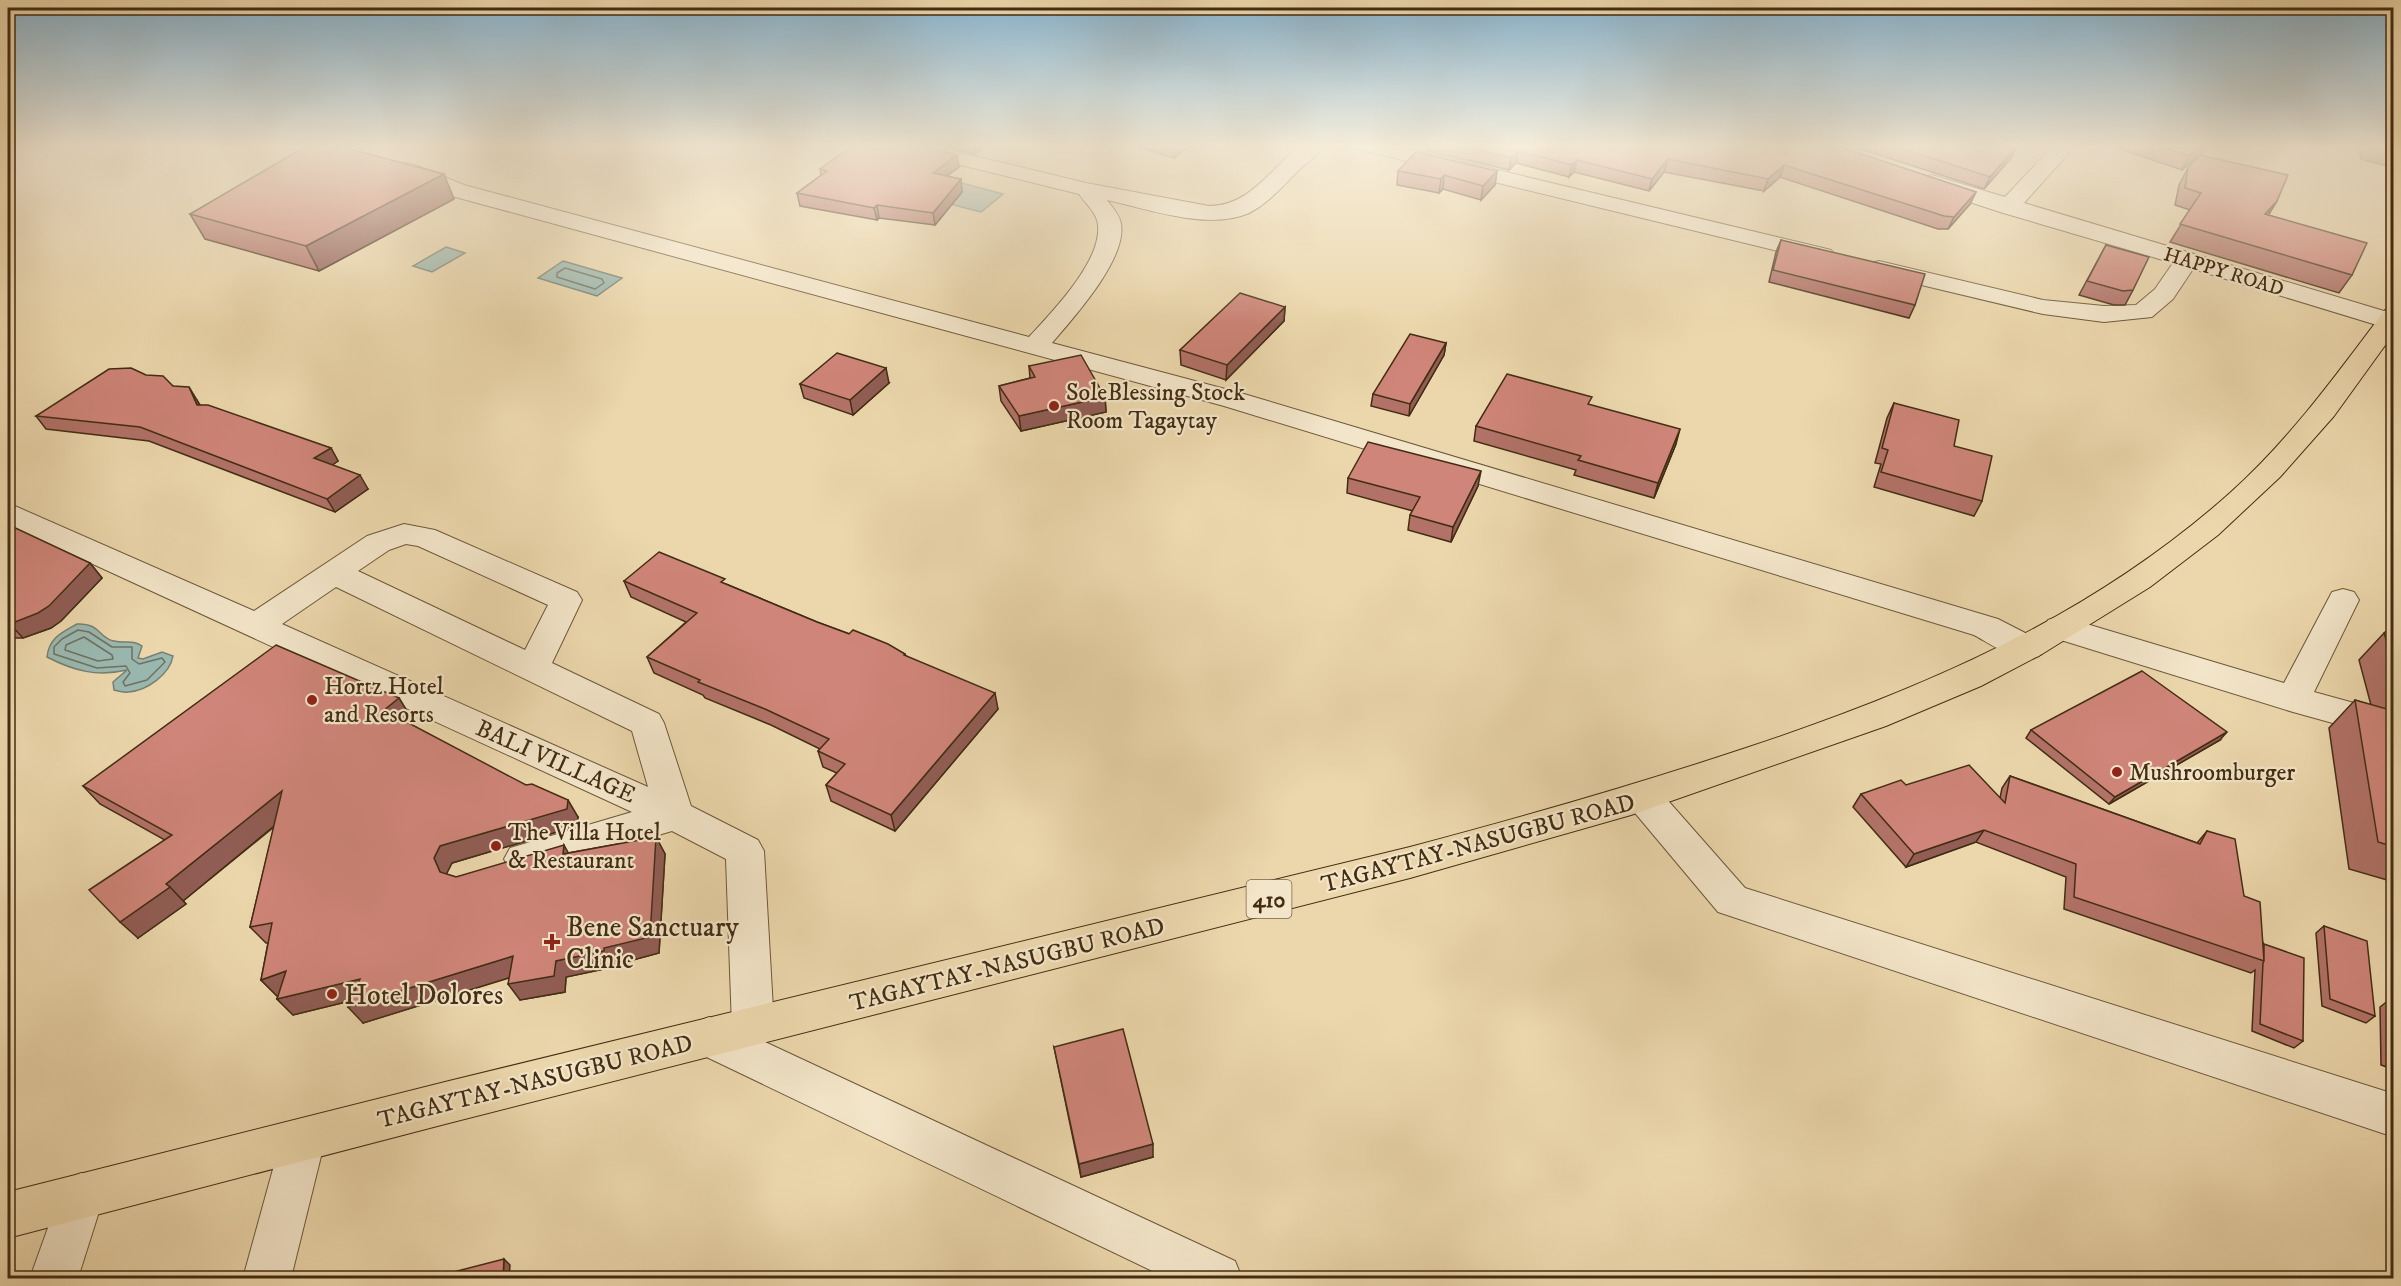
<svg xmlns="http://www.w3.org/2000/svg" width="2401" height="1286" viewBox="0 0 2401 1286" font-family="'IM FELL DW Pica',serif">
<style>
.water{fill:#9ab8b0;stroke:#778071;stroke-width:1.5}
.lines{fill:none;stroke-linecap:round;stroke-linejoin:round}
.shore{stroke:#6e7262;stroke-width:1.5}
.minor-casing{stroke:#6c5839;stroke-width:2}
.major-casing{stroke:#422d13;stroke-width:2}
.minor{fill:#f3e5c9;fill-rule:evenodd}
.major{fill:#ecd7ac;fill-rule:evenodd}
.wall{fill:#b27268;stroke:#422d13;stroke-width:1.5}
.shaded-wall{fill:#915d55;stroke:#422d13;stroke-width:1.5}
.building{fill:#cf8579;stroke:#422d13;stroke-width:1.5}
.poi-dot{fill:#8f2418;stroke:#f3e5c9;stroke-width:2}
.labels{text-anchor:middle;stroke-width:4.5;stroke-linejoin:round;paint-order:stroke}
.far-street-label{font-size:20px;fill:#422d13;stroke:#f3e5c9}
.shield{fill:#f3e5c9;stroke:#77644a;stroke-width:1.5}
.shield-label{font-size:22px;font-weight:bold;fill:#422d13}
.poi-label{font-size:24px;fill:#422d13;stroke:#f3e5c9;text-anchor:start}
.street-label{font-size:24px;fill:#422d13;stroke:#f3e5c9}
.near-poi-label{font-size:28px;fill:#422d13;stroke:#f3e5c9;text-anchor:start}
</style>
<rect width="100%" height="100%" fill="#ecd7ac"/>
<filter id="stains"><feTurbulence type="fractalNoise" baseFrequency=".00333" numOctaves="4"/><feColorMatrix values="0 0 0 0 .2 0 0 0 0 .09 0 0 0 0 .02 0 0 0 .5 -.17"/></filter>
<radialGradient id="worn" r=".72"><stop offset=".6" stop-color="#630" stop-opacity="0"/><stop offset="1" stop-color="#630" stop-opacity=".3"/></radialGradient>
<g class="water">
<path d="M954,181l49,13 -22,18 -35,-9z"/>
<path d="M446,247l19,6 -33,19 -19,-6z"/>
<path d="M563,261l59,17 -25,18 -59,-18z"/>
<path d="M77,624c24,-1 21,14 37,17 12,3 18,-2 28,5l-4,12 5,1 19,-7 11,4c-3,18 -26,35 -45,36 -4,1 -10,-1 -14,-2l-1,-8 14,-12c-30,7 -53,1 -80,-13 2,-19 14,-24 30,-33z"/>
</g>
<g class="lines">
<g class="shore">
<path d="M565,268l37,11 2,4 -9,6 -38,-12v-4z"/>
<path d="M78,630l11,2 23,15h20v12l7,5 23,-6 3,4 -18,18 -22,6 -2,-4 7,-9 -4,-7 -29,2 -43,-14v-7l8,-8z"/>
<path d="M84,637l28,18 1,4 -15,2 -33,-11 1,-5z"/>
</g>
<defs>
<g id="minor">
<path d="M892,145h37l157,38 123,23c41,0 62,-38 92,-61h24c-7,11 -21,19 -30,29 -14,14 -28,30 -46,39 -41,18 -101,-4 -142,-13 5,7 13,15 14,24 6,35 -47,93 -69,119l192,51 754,225 41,21 5,8 -5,8c-23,7 -45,-10 -65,-21l-750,-229 -776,-211 -49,-20 -3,-5 3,-5 8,-2 8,2 49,20 565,152c23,-25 73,-76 69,-112 -1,-12 -13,-22 -19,-31l-184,-45z"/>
<path d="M1355,145h38l430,103 8,2 4,5 -4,5 -8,2 -465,-113z"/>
<path d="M2054,145h22l-52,58 370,111v13l-14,-1 -187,-57 -20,30 -21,18 -48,5 -61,-8 -172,-41 -4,-5 4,-5 8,-2 164,39 61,6 32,-1 19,-16 18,-26 -173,-51 -76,-25 -3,-5 3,-5 8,-2 73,22z"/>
<path d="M8,503l246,108 113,-75 37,-12 31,6 142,62 5,8 -30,63 107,51 5,9 27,83 67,34 6,11 10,176 -6,14 -3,1 470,219 7,17h-75l-473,-227 -6,-14 6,-14 15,-6 23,10 -6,-168 -54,-28 -149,44 -13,-5 -6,-11 6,-11 122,-36 -624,-287zM406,544l12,2 130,59 -23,45 -167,-79 31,-21zM336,587l296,144 16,56 -366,-163z"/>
<path d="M2343,589l11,3 5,8 -45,92 80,22v26l-101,-28 -245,-76 -4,-8 4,-8 12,-4 224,67 48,-91z"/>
<path d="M1643,782l13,5 89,101 649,206v43l-676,-225 -88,-105 -5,-10 5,-10z"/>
<path d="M303,1118l16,6 6,16 -34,138h-48l38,-138 6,-16z"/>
<path d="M81,1173l16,7 7,16 -26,82h-48l35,-98z"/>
</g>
<path id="major" d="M2394,308v25l-60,83 -54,61 -62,58 -68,52 -108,67 -61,32 -95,40 -255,89 -221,63 -961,245 -441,115v-46l441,-111 961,-234c113,-30 225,-62 336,-99 175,-58 344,-130 484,-255 60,-54 107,-119 155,-183z"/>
</defs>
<use href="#minor" class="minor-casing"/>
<use href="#major" class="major-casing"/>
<use href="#minor" class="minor"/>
<use href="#major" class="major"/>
</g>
<g class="wall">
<path d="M940,145h46l-11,9z"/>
<path d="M1131,145h60l-17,13z"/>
<path d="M1427,145h407l142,47 -6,12 -22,25h-10l-158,-52 -16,14 -100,-19 -15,19 -75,-19 -5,5 -53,-14 -7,7 -82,-19z"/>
<path d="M1848,145h167l2,1 -6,12 -27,31z"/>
<path d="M2108,145h103l-29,25z"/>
<path d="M2358,145h36v23l-33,-9z"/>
<path d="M959,167l-12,9 15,16 -27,33 -56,-7 -2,2 -77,-14 -3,-13 24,-18 -1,-6z"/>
<path d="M2188,168l89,33 -9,14 84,60 -13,18 -169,-51 20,-32 -15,-5 4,-20z"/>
<path d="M1398,171h99l-2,14 -14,15 -38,-11 -4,4 -42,-8z"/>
<path d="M454,199l-135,72 -114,-32 -15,-25z"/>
<path d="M1781,240l134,65 -6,13 -140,-36 7,-30z"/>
<path d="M2106,245l27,45 -8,15h-11l-35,-10z"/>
<path d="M1285,307l-1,14 -58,59 -45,-15 -1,-15z"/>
<path d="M1446,343l-2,12 -35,61 -38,-10 2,-12z"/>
<path d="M1029,366l76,31 1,15 -85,19 -20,-30 -2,-15 31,-8z"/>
<path d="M889,383l-36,32 -49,-17 -4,-14z"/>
<path d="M173,386l24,14 3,5 131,43 7,13 -6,4 36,24 -33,23 -186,-71 -103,-12 -10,-13z"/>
<path d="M1894,403l60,43 28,55 -8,15 -100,-29 7,-23 -6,-1 12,-45z"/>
<path d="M1590,405l86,39 -22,54 -80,-23 2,-5 -102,-29 2,-15z"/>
<path d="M1348,478l130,8 -27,56 -43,-12 2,-15 3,-4 -66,-18z"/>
<path d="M8,526l82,37 12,15 -41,43 -10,7 -28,10h-15z"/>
<path d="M624,581l102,3 91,38 88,32 1,2 92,53 -103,122 -64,-30 -5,-16 11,-12 -14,-6 -5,-16 2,-2 -49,-24 -66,-27 -2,-3 -49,-22 -7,-16 39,-35 -55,-25z"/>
<path d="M2394,626v256l-45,-13 -20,-141 26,-28 16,5 -12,-45 25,-27z"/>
<path d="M399,698l11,18 -6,5 174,96 -1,9 -125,37 -6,11 10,3 112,-24 88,-16 9,17 -6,99 -45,12v2l-48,10 -1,15 -45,8 -10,-23 -147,46 -13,-22 -57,14 -16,-16 1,-3h-1l-16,-16 7,-37h-2l-16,-16 24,-100 -91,74 3,3 -48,34 27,-98 -65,-36 -17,-18z"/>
<path d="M2031,730l189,10 -111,64 -83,-66z"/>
<path d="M2010,776l187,67 10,-12 37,65 59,145 -9,7 -42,-17 3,-61 -4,3 -187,-64 2,-32 -90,-35 -70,25 -53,-60 8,-13 45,-9 94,13 2,-10z"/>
<path d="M2324,926l51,90 -9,7 -44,-17 -6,-73z"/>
<path d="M2394,996v74l-13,-5 -1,-58z"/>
<path d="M1054,1047l99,110 -72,20z"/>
</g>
<g class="shaded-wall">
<path d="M974,145h12l-11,9z"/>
<path d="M1174,145h17l-17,13z"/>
<path d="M2202,145h9l-29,25 7,-14z"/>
<path d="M2017,146l-6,12 -27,31 6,-12z"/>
<path d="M1518,151l-2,12 -7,7 2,-12z"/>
<path d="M957,155l2,12 -24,18 -2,-12z"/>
<path d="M1668,159l-4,13 -15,19 3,-12z"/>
<path d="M1577,160l-3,12 -5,5 3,-12z"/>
<path d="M1784,165l-4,12 -16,14 4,-12z"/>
<path d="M1497,171l-2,14 -14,15 2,-14z"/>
<path d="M444,174l10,25 -135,72 -13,-25z"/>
<path d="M1444,175l-1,14 -4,4 2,-14z"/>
<path d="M961,179l1,13 -27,33 -2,-12z"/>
<path d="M1976,192l-6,12 -22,25 6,-12z"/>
<path d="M2277,201l-11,18 -1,-5z"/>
<path d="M877,205l2,13 -2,2 -3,-12z"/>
<path d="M1285,307l-1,14 -58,59 1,-15z"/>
<path d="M1446,343l-2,12 -35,61 1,-12z"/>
<path d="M886,368l3,15 -36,32 -3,-15z"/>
<path d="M189,387l8,13 9,18 -9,-13z"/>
<path d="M1105,397l1,15 -85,19 -2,-15z"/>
<path d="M1680,429l-4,15 -22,54 4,-15z"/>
<path d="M331,448l7,13 -16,11 -8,-14z"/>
<path d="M1481,471l-3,15 -27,56 2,-15z"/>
<path d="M360,475l8,14 -33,23 -8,-13z"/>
<path d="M90,563l12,15 -41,43 -10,7 -28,10 -13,-14z"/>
<path d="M995,693l3,16 -103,122 -4,-16z"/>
<path d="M399,698l11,18 -15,12 -11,-18z"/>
<path d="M2227,732l-7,8 -111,64 6,-7z"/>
<path d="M282,791l14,17 -113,93 -17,-17z"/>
<path d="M568,800l10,17 -1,9 -125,37 -6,12 -6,-3 -6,-14 6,-12z"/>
<path d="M1984,830l-8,12 -70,25 8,-13z"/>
<path d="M656,837l9,17 -6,99 -45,12v2l-48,10 -1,15 -45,8 -12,-16 48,-23 48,-13z"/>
<path d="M564,845l10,18 -11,-9z"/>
<path d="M170,887l16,17 -48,34 -18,-16z"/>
<path d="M513,956l12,17 -162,50 -15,-16z"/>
<path d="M286,971l16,16 -25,9 -16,-16z"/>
<path d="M360,979l14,16 -81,20 -16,-16z"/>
<path d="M1153,1144v13l-72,20 -2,-13z"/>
<path d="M504,1259l6,6 -1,13h-6z"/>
<path d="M224,1274l8,4h-9z"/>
</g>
<g class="building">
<path d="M308,145h27l109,29 -138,72 -116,-32z"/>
<path d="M853,145h66l38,10 -24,18 28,6 -28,34 -56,-8 -3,3 -77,-15 30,-22 -7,-2z"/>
<path d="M1457,145h377l142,47 -22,25 -10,-1 -160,-51 -16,14 -100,-20 -16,20 -75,-19 -5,5 -54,-14 -7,7z"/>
<path d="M1891,145h124l2,1 -27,31z"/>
<path d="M2156,145h46l-13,11z"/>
<path d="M2370,145h24v7z"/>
<path d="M1416,152l81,19 -14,15 -39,-11 -3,4 -43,-8z"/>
<path d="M2200,155l88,20 -11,26 -12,13 102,29 -15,32 -172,-51 21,-31 -16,-5 3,-20z"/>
<path d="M1781,240l144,34 -10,31 -142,-35z"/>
<path d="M2106,245l43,12 -16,33 -10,1 -36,-10z"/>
<path d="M1240,293l45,14 -58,58 -47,-15z"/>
<path d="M1410,334l36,9 -36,61 -37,-10z"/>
<path d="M837,353l49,15 -36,32 -50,-16z"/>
<path d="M1081,355l24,42 -86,19 -20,-30 36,-9 -6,-11z"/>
<path d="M131,368l15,7 17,1 10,10 16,1 8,18h11l123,43 -17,10 46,17 -33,24 -187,-72 -104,-11 73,-47z"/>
<path d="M1507,374l85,23 -4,7 92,25 -22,54 -80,-23 3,-4 -105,-30z"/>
<path d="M1894,403l65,17 -5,26 38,10 -10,45 -101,-29 7,-22 -6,-2z"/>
<path d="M1368,442l113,29 -28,56 -43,-12 10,-18 -72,-19z"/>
<path d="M9,525l81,38 -41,43 -11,7 -28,11h-2v-98z"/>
<path d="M659,552l66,27 -4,3 96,40 32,12 4,-4 35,14 17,10 -1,1 91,38 -104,122 -65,-30 19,-21 -27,-13 11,-12 -64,-30 -67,-27 2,-2 -53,-23 50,-44 -73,-32z"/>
<path d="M2394,626v39l-10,-32z"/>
<path d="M276,645l123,53 -15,12 142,75 6,-1 36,16 -1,9 -127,37 -6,12 6,14 16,5 108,-32 -1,9 93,-17 -6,100 -46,11v3l-48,10 -2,15 -46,8 5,-28 -165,51 12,-28 -83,20 9,-28 -25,9 11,-57 -22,4 32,-136 -116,93 4,3 -50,35 -31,-32 83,-55 -89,-49z"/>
<path d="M2142,671l85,61 -112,65 -84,-67z"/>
<path d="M2355,700l39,11v136l-16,-5z"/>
<path d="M1969,765l36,38 5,-27 190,68 7,-13 28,8 9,57 16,6 4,59 -190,-64 2,-33 -92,-34 -70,24 -53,-60 40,-14 5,5z"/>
<path d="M2324,926l43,15 8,75 -45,-17z"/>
<path d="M2264,944l40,14 -1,83 -43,-17 3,-61 1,-2z"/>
<path d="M1123,1029l30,115 -74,20 -25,-117z"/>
<path d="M504,1259l-1,19h-73z"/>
<path d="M224,1274l-1,4h-19z"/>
</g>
<linearGradient id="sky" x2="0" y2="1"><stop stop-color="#89b6d2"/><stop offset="0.45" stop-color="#f6edda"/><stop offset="1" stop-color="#f6edda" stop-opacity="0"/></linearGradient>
<rect width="2401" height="325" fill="url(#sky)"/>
<g class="poi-dot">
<circle cx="1054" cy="406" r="6"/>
<circle cx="312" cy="700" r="6"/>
<circle cx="2117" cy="772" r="6"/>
<circle cx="496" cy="846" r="6"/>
<path d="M549 933h6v6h6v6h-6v6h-6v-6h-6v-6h6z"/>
<circle cx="332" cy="994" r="6"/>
</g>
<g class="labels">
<g class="far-street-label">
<text transform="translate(2224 271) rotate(17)" y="7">HAPPY ROAD</text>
</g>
<rect class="shield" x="1246.5" y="880" width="45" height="38" rx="4.5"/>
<g class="shield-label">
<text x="1269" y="907">410</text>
</g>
<g class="poi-label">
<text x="1066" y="400">SoleBlessing Stock<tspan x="1066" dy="28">Room Tagaytay</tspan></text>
<text x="324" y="694">Hortz Hotel<tspan x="324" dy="28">and Resorts</tspan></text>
<text x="2129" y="780">Mushroomburger</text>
<text x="508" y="840">The Villa Hotel<tspan x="508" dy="28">&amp; Restaurant</tspan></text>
</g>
<g class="street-label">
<text transform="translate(556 761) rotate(24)" y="8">BALI VILLAGE</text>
<text transform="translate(1478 843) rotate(-15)" y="8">TAGAYTAY-NASUGBU ROAD</text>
<text transform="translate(1007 964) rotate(-14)" y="8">TAGAYTAY-NASUGBU ROAD</text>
<text transform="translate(535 1081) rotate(-14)" y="8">TAGAYTAY-NASUGBU ROAD</text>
</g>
<g class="near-poi-label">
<text x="566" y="936">Bene Sanctuary<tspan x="566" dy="32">Clinic</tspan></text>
<text x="344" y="1004">Hotel Dolores</text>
</g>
</g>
<rect width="2401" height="1286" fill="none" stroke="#ecd7ac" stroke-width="30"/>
<rect x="9" y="9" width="2383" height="1268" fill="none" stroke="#422d13" stroke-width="3"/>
<rect x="15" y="15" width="2371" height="1256" fill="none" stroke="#422d13" stroke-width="1.5"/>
<rect width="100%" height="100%" filter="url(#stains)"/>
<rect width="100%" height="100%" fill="url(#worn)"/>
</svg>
